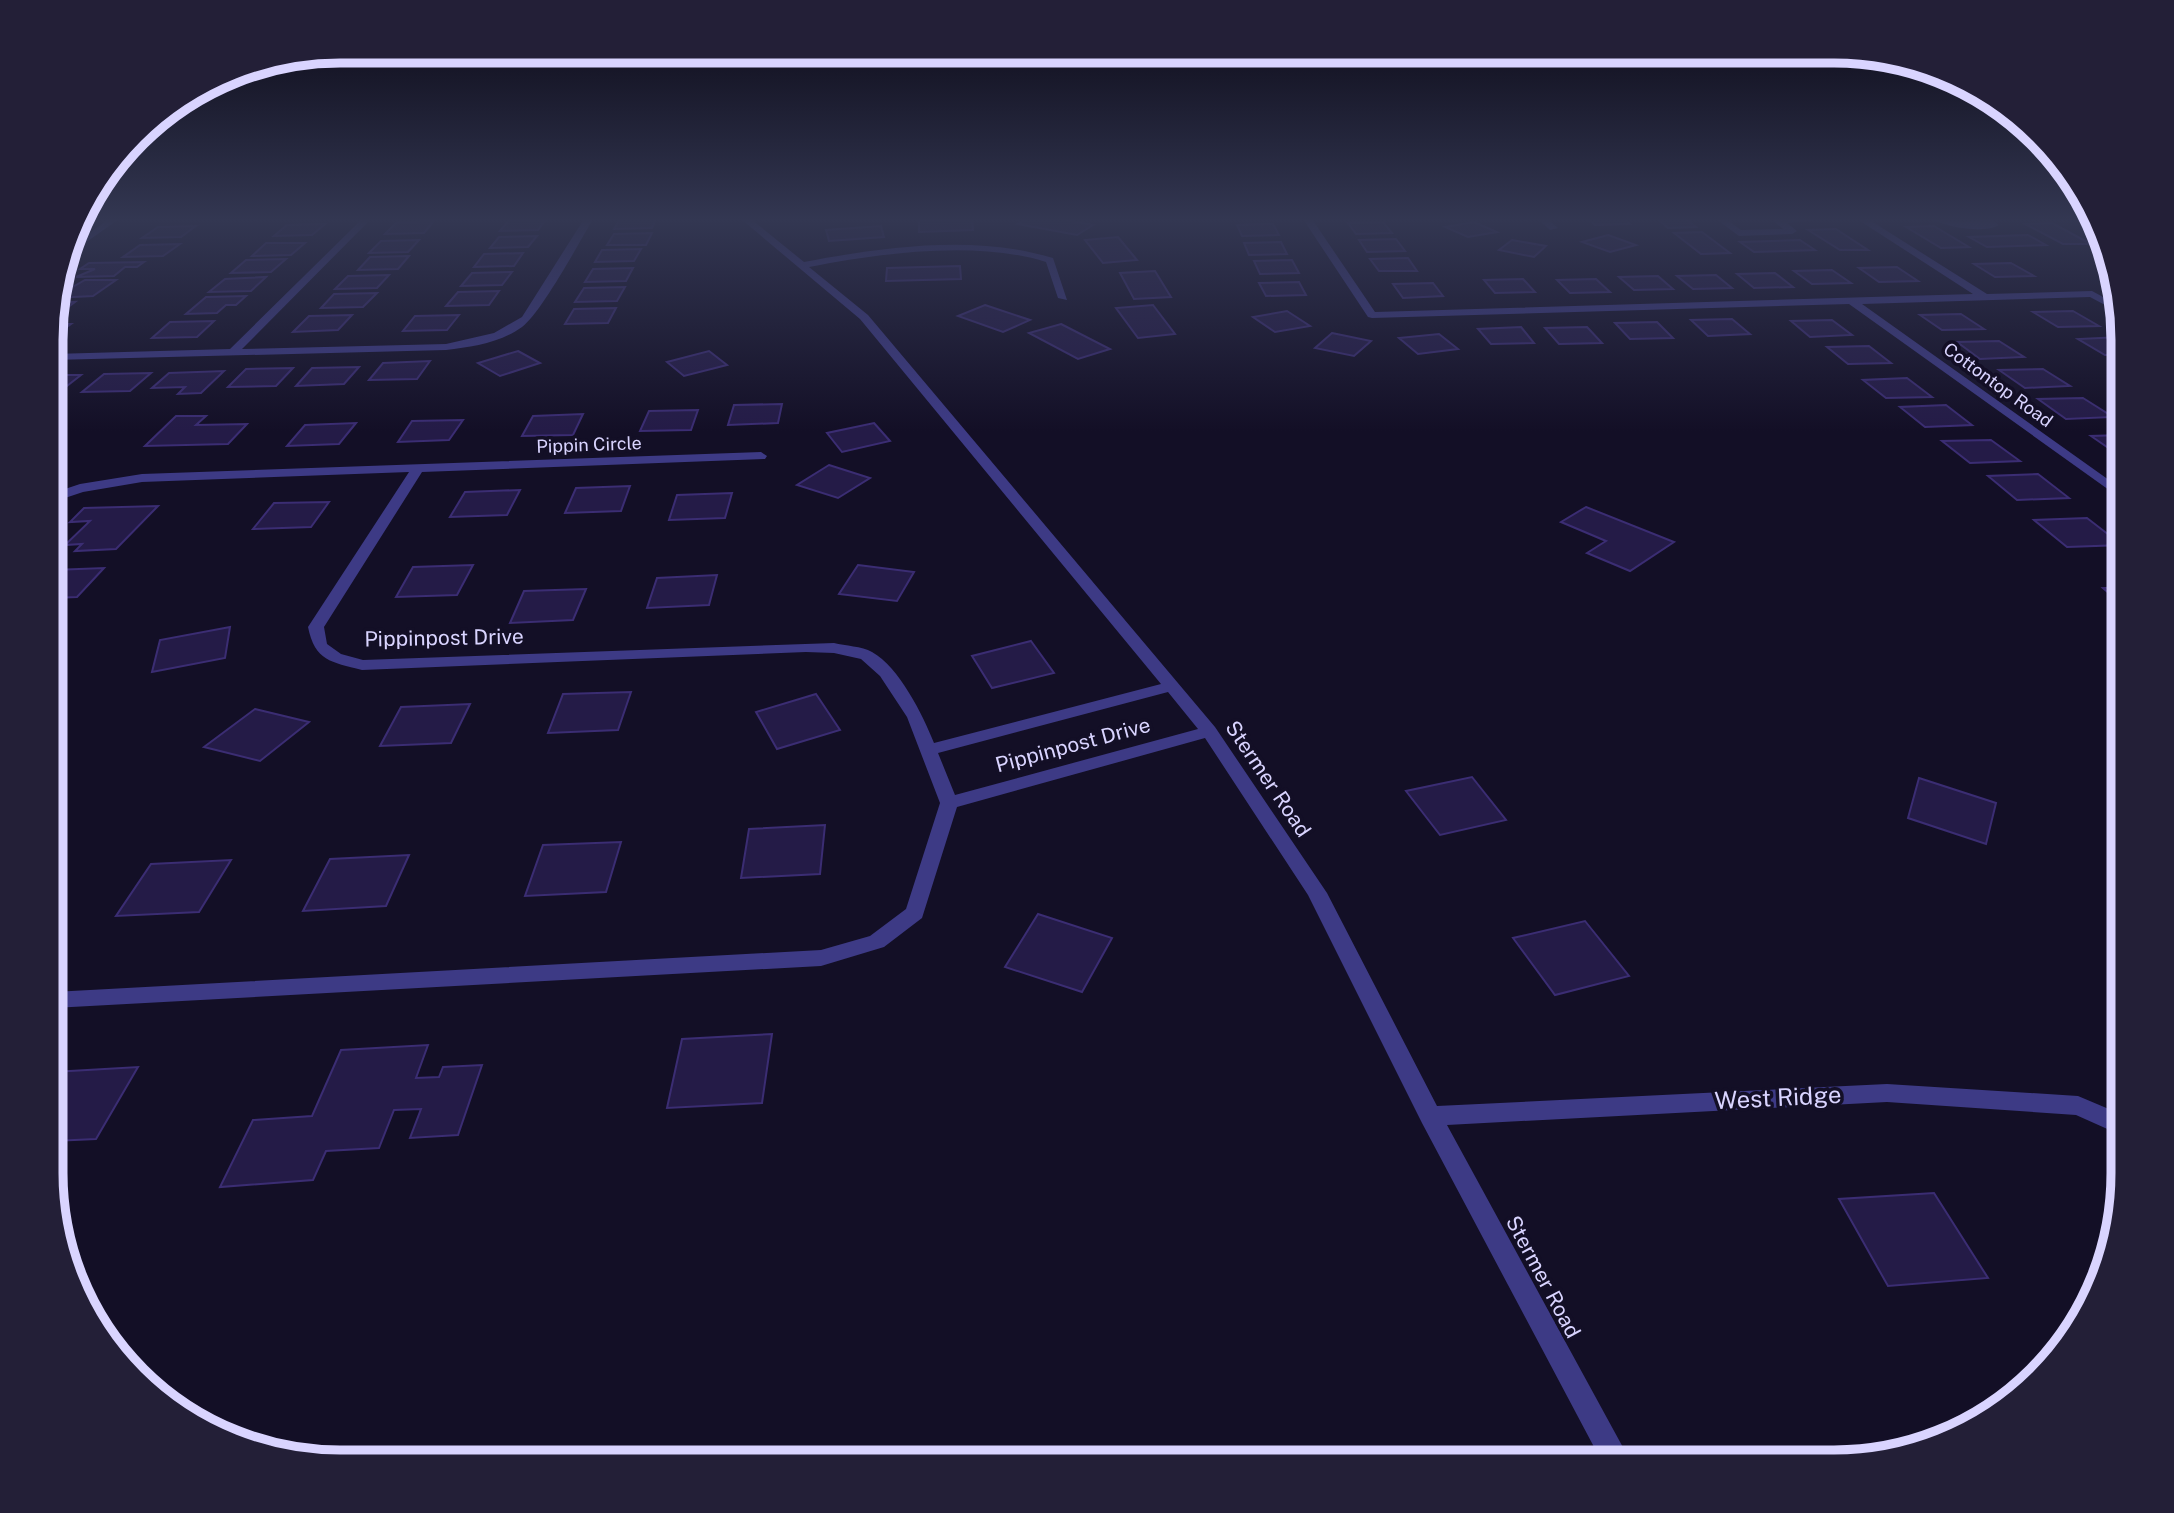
<svg xmlns="http://www.w3.org/2000/svg" width="2174" height="1513" viewBox="0 0 2174 1513" font-family="'Public Sans',sans-serif">
<style>
.building{fill:#241b47;stroke:#3b2d73;stroke-width:2}
.lines{fill:none;stroke-linecap:round;stroke-linejoin:round}
.street{fill:#3d3a85;fill-rule:evenodd}
.primary{fill:#c25bff;fill-rule:evenodd}
.labels{text-anchor:middle;stroke-width:7;stroke-linejoin:round;paint-order:stroke}
.far-street-label{font-size:18px;fill:#d9d4ff;stroke:#130f26}
.street-label{font-size:21px;fill:#d9d4ff;stroke:#130f26}
.near-street-label{font-size:24px;fill:#d9d4ff;stroke:#130f26}
.rim{fill:none;stroke:#d9d4ff;stroke-width:9}
</style>
<rect width="100%" height="100%" fill="#130f26"/>
<g class="building">
<path d="M546,219l-8,11 -38,1 9,-11z"/>
<path d="M620,219h36l-4,9 -38,1z"/>
<path d="M972,219l1,11 -54,2v-11z"/>
<path d="M1026,219h35l32,6 -16,10 -59,-11z"/>
<path d="M1588,219h36l6,5 -35,1z"/>
<path d="M1658,219h28l10,8 -28,1z"/>
<path d="M434,221l-10,12 -39,1 12,-12z"/>
<path d="M1383,222l9,11 -36,1 -8,-11z"/>
<path d="M1474,222l23,10 -29,5 -23,-10z"/>
<path d="M2052,223l39,21h-28l-38,-20z"/>
<path d="M325,224l-13,11 -38,1 13,-11z"/>
<path d="M1273,224l6,11 -37,1 -5,-11z"/>
<path d="M196,226l-15,11 -39,1 16,-11z"/>
<path d="M881,226l3,11 -55,4 -3,-11z"/>
<path d="M1934,226l35,21 -28,1 -35,-21z"/>
<path d="M1836,229l32,21h-28l-32,-20z"/>
<path d="M1702,232l28,21 -29,1 -27,-21z"/>
<path d="M652,233l-6,12h-39l7,-11z"/>
<path d="M1608,235l28,10 -26,7 -28,-10z"/>
<path d="M2028,235l18,10 -59,2 -18,-10z"/>
<path d="M537,236l-9,11 -38,1 9,-11z"/>
<path d="M1118,237l19,23 -34,3 -18,-23z"/>
<path d="M1396,239l9,12 -38,1 -8,-12z"/>
<path d="M419,240l-11,12 -39,1 12,-12z"/>
<path d="M1512,240l34,6 -12,11 -35,-7z"/>
<path d="M1800,240l15,10 -61,2 -14,-10z"/>
<path d="M1281,242l6,12 -38,1 -5,-12z"/>
<path d="M266,243h39l-14,12 -39,1z"/>
<path d="M180,244l-17,12 -40,1 17,-12z"/>
<path d="M641,249l-7,12 -39,1 7,-12z"/>
<path d="M523,253l-9,13 -40,1 10,-13z"/>
<path d="M409,256l-11,13 -40,1 12,-13z"/>
<path d="M1408,258l9,13h-38l-9,-12z"/>
<path d="M286,259l-15,13 -40,1 15,-13z"/>
<path d="M1292,260l7,13 -39,1 -6,-13z"/>
<path d="M144,262l-7,5h-12l-11,9 -38,1 19,-8h-15l9,-6z"/>
<path d="M2011,263l23,13 -39,1 -21,-13z"/>
<path d="M960,266l1,13 -75,2 1,-13z"/>
<path d="M1897,267l21,14 -39,1 -20,-14z"/>
<path d="M633,268l-7,13 -41,1 8,-13z"/>
<path d="M1832,270l19,13 -39,1 -18,-13z"/>
<path d="M1155,271l16,26 -37,2 -14,-26z"/>
<path d="M512,272l-10,13 -41,1 11,-13z"/>
<path d="M1775,273l18,14 -39,1 -17,-14z"/>
<path d="M389,275l-12,13 -42,1 13,-13z"/>
<path d="M1716,275l16,13 -39,1 -16,-13z"/>
<path d="M1658,276l15,13 -39,1 -15,-13z"/>
<path d="M266,277l-15,14 -42,1 16,-13z"/>
<path d="M1523,279l12,13 -40,1 -11,-13z"/>
<path d="M1596,279l14,13 -40,1 -13,-13z"/>
<path d="M85,280h31l-23,16 -38,2 2,-8 12,-1z"/>
<path d="M1299,282l7,13 -40,1 -7,-13z"/>
<path d="M1433,283l10,13 -40,2 -10,-14z"/>
<path d="M625,287l-8,14 -42,1 9,-14z"/>
<path d="M499,291l-10,14 -43,1 12,-14z"/>
<path d="M377,293l-14,14 -42,1 13,-14z"/>
<path d="M246,296l-10,9h-10l-9,8 -31,1 20,-17z"/>
<path d="M75,302l-20,15h-2v-14z"/>
<path d="M985,305l45,15 -27,12 -45,-16z"/>
<path d="M1153,305l22,29 -37,4 -22,-30z"/>
<path d="M616,308l-8,15 -43,1 9,-15z"/>
<path d="M1287,311l23,15 -35,6 -22,-15z"/>
<path d="M2073,311l26,15 -41,1 -25,-15z"/>
<path d="M1961,314l23,15 -42,1 -22,-15z"/>
<path d="M352,315l-14,15 -45,2 16,-16z"/>
<path d="M459,315l-12,15 -44,1 12,-15z"/>
<path d="M1732,319l18,15 -42,2 -17,-16z"/>
<path d="M1832,320l20,15 -42,2 -19,-16z"/>
<path d="M214,321l-17,16 -45,1 18,-16z"/>
<path d="M1657,322l16,16 -43,1 -15,-16z"/>
<path d="M53,324h18l-18,13z"/>
<path d="M1061,324l49,25 -32,10 -49,-26z"/>
<path d="M1521,327l13,16 -43,1 -13,-15z"/>
<path d="M1587,327l15,16 -43,1 -14,-16z"/>
<path d="M1332,333l39,8 -17,15 -39,-8z"/>
<path d="M1439,334l19,15 -40,5 -19,-16z"/>
<path d="M2120,337l3,18h-18l-27,-16z"/>
<path d="M1999,341l25,16 -44,2 -23,-17z"/>
<path d="M1869,346l22,17 -43,1 -21,-17z"/>
<path d="M518,351l22,12 -40,13 -22,-13z"/>
<path d="M709,351l18,14 -43,11 -17,-14z"/>
<path d="M430,361l-13,18 -48,1 14,-17z"/>
<path d="M359,367l-15,17 -48,2 16,-18z"/>
<path d="M293,368l-17,18 -48,1 18,-18z"/>
<path d="M2043,369l27,17 -45,2 -26,-18z"/>
<path d="M224,371l-23,22 -23,1 7,-7 -33,1 17,-15z"/>
<path d="M151,373l-21,18 -48,1 22,-18z"/>
<path d="M53,375h28l-23,18h-5z"/>
<path d="M1907,378l25,19 -46,1 -23,-18z"/>
<path d="M2083,398l30,19 -47,2 -28,-20z"/>
<path d="M782,404l-4,19 -50,2 6,-20z"/>
<path d="M1946,405l26,20 -47,2 -25,-20z"/>
<path d="M698,410l-7,20 -51,1 9,-20z"/>
<path d="M583,414l-10,21 -51,1 11,-20z"/>
<path d="M176,416h30l-10,9 51,-1 -19,20 -83,2z"/>
<path d="M463,420l-14,20 -51,2 14,-21z"/>
<path d="M356,423l-17,21 -52,2 18,-21z"/>
<path d="M874,423l16,18 -48,11 -15,-19z"/>
<path d="M2123,435v23l-32,-22z"/>
<path d="M1991,440l29,21 -50,2 -28,-22z"/>
<path d="M829,465l41,13 -32,20 -41,-13z"/>
<path d="M2038,474l31,24 -52,2 -29,-24z"/>
<path d="M630,486l-9,25 -56,2 11,-25z"/>
<path d="M520,490l-13,25 -57,2 15,-25z"/>
<path d="M732,493l-7,25 -56,2 8,-25z"/>
<path d="M329,502l-18,25 -58,2 21,-26z"/>
<path d="M158,506l-42,43 -41,2 7,-7 -17,1 25,-24 -20,1 14,-14z"/>
<path d="M1586,507l88,35 -44,29 -43,-18 19,-12 -45,-19z"/>
<path d="M2087,518l35,27 -55,2 -33,-27z"/>
<path d="M473,565l-16,30 -61,2 17,-30z"/>
<path d="M858,565l56,7 -17,29 -58,-7z"/>
<path d="M104,568l-27,29 -24,1v-28z"/>
<path d="M717,575l-8,30 -62,3 10,-30z"/>
<path d="M2123,587v18l-20,-17z"/>
<path d="M586,589l-13,31 -63,3 14,-32z"/>
<path d="M230,627l-5,31 -73,14 8,-32z"/>
<path d="M1031,641l23,32 -62,15 -20,-32z"/>
<path d="M631,692l-13,38 -70,3 15,-39z"/>
<path d="M816,694l24,36 -63,19 -21,-37z"/>
<path d="M470,704l-19,39 -71,3 21,-39z"/>
<path d="M255,709l54,13 -49,39 -56,-14z"/>
<path d="M1472,777l34,43 -66,15 -34,-44z"/>
<path d="M1919,778l77,25 -10,41 -78,-26z"/>
<path d="M825,825l-5,49 -79,4 8,-49z"/>
<path d="M621,842l-15,50 -81,4 18,-51z"/>
<path d="M409,855l-23,51 -83,5 27,-52z"/>
<path d="M231,860l-32,52 -83,4 35,-52z"/>
<path d="M1038,914l74,24 -30,54 -77,-25z"/>
<path d="M1585,921l44,55 -74,19 -42,-57z"/>
<path d="M772,1034l-10,69 -95,5 15,-69z"/>
<path d="M428,1045l-12,33 23,-1 4,-10 39,-2 -24,70 -48,3 11,-29 -27,1 -15,38 -53,3 -13,29 -93,7 33,-67 59,-4 29,-66z"/>
<path d="M138,1067l-42,72 -43,2v-69z"/>
<path d="M1934,1193l54,85 -100,8 -49,-87z"/>
</g>
<g class="lines">
<g class="street">
<path d="M109,219h10l-51,36 2,-8z"/>
<path d="M362,219h9l-129,130 204,-5 48,-11 28,-16 62,-98h9c-14,24 -52,94 -71,108 -22,16 -50,20 -76,23l-393,10v-6l177,-5z"/>
<path d="M741,219h10l53,43c79,-15 171,-28 249,-4l14,42 -9,-2 -12,-36c-70,-22 -165,-9 -237,5l59,48 347,412 112,166 110,213 450,-22 191,12 45,19v21l-47,-21 -189,-13 -440,23 184,337h-29l-180,-339 -114,-228 -103,-157 -248,69 -35,111 -38,29 -63,19 -768,42v-16l768,-42 49,-14 36,-27 34,-106 -33,-86 -27,-41 -19,-17 -27,-6 -28,-1 -444,18c-31,-8 -47,-9 -54,-43l101,-155 -267,10 -59,10 -30,10v-9l27,-9 62,-10 619,-22 6,4 -2,3 -343,13 -98,155 3,17 14,10 22,6 471,-17c11,3 28,3 38,9 27,15 51,63 62,91l227,-59 -301,-365zM1168,692l30,37 -243,66 -17,-42z"/>
<path d="M1303,219h9l63,93 598,-18 -116,-75h11l119,75 105,-3 26,14 2,8 -30,-16 -228,7 261,186v10l-274,-196 -477,14 -4,-1z"/>
<path d="M1538,219h10l10,9 -8,2z"/>
<path d="M1716,219h10l15,11 42,-1 -12,-10h57l-41,4 10,8 -5,3 -53,2z"/>
<path d="M1931,219l33,3 27,-3 8,6c-16,9 -53,2 -68,-6z"/>
</g>
<path class="primary" d="M2081,219h12l4,9z"/>
</g>
<linearGradient id="sky" x2="0" y2="1"><stop stop-color="#0a0815"/><stop offset="0.51" stop-color="#333752"/><stop offset="1" stop-color="#333752" stop-opacity="0"/></linearGradient>
<rect width="2174" height="431" fill="url(#sky)"/>
<g class="labels">
<g class="far-street-label">
<text transform="translate(1998 385) rotate(36)" y="6">Cottontop Road</text>
<text transform="translate(589 445) rotate(-2)" y="6">Pippin Circle</text>
</g>
<g class="street-label">
<text transform="translate(444 638) rotate(-1)" y="7">Pippinpost Drive</text>
<text transform="translate(1073 745) rotate(-15)" y="7">Pippinpost Drive</text>
<text transform="translate(1268 779) rotate(56)" y="7">Stermer Road</text>
<text transform="translate(1543 1277) rotate(62)" y="7">Stermer Road</text>
</g>
<g class="near-street-label">
<text transform="translate(1778 1098) rotate(-3)" y="8">West Ridge</text>
</g>
</g>
<path d="M0 0H2174V1513H0ZM340 63H1834A277 277 0 0 1 2111 340V1173A277 277 0 0 1 1834 1450H340A277 277 0 0 1 63 1173V340A277 277 0 0 1 340 63Z" fill="#231f37" fill-rule="evenodd"/>
<path class="rim" d="M340 63H1834A277 277 0 0 1 2111 340V1173A277 277 0 0 1 1834 1450H340A277 277 0 0 1 63 1173V340A277 277 0 0 1 340 63Z"/>
</svg>
